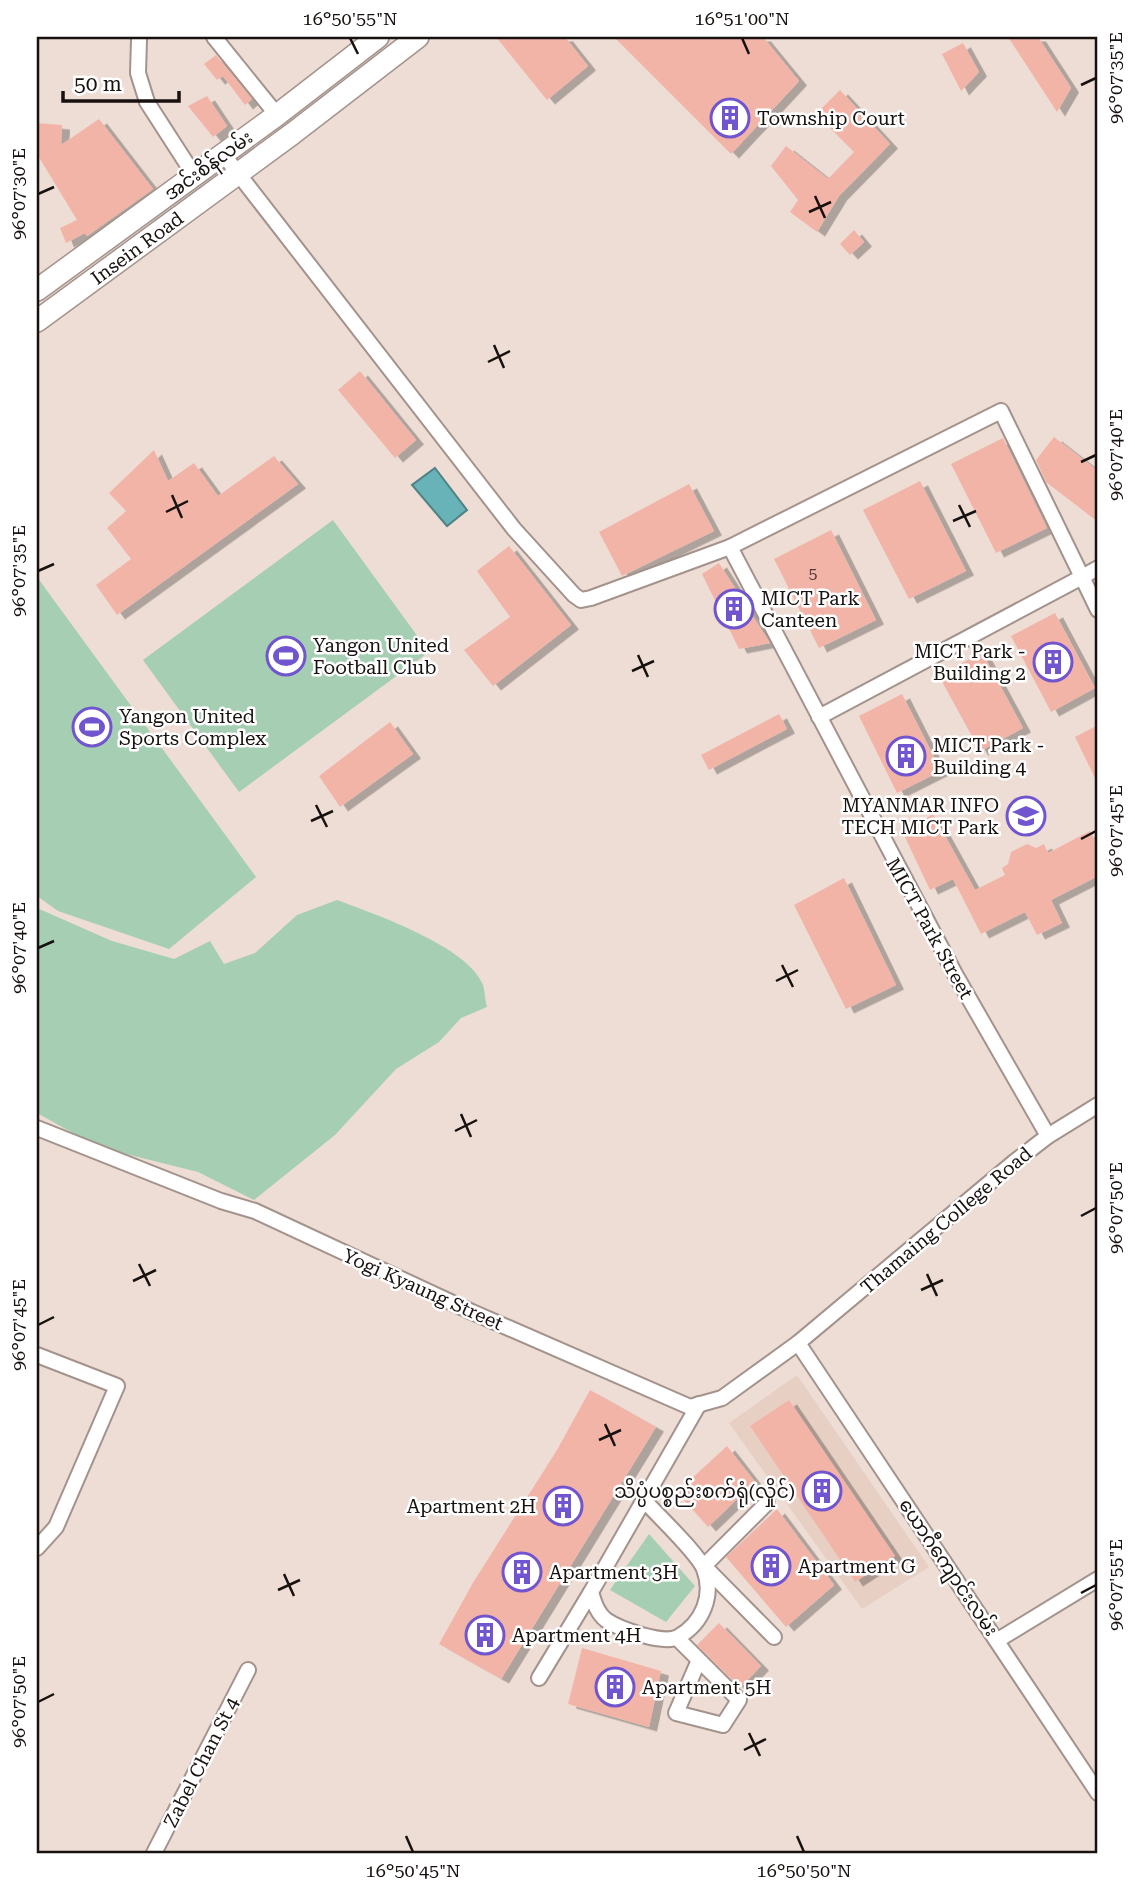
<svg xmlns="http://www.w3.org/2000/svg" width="1135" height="1890" viewBox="0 0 1135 1890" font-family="'Roboto Serif','Noto Sans Myanmar',serif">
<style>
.built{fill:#e7cfc4}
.green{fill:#a6ceb3}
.water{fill:#67b3b7;stroke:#4f8285;stroke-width:2}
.building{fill:#f3b4a8;filter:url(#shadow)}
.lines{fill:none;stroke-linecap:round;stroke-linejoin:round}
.minor-casing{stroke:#a3938c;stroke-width:18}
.primary-casing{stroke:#a3938c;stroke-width:24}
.minor{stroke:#fff;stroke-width:14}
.primary{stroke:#fff;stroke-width:21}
.ticks{fill:none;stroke:#17110f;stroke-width:2.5}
.labels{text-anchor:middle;stroke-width:5;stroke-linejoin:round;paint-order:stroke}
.number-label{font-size:16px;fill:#4e3a35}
.poi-label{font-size:19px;fill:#17110f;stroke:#fff;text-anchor:start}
.street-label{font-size:19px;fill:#17110f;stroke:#fff}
.neatline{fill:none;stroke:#17110f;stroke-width:2.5}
.ticks-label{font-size:18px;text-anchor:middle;fill:#17110f}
</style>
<defs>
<filter id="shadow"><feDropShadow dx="8" dy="4.5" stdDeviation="0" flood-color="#0004"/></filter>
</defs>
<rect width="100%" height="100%" fill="#edddd5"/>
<path class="built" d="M797,1375l132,192 -67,42 -133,-186z"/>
<g class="green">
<path d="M333,520l96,132 -190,140 -96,-132z"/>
<path d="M37,577l219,300 -87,72 -111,-38 -21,-15z"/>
<path d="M337,900c37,14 131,46 146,85 2,6 2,15 4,22l-26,11 -22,24 -43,27 -61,66 -81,65 -56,-28 -100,-25 -61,-34v-205l75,33 62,18 36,-18 14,23 31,-11 42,-38z"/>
<path d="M649,1534l46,52 -29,36 -56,-32z"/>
</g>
<path class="water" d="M435,468l32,42 -20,16 -35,-41z"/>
<g class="building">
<path d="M496,37h69l23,29 -41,34z"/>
<path d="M614,37h149l36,44 -68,73z"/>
<path d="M1008,37h30l33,51 -14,24z"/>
<path d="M963,43l16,29 -18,19 -19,-37z"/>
<path d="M216,55l36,44 -7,6 -22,-29 -6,4 -13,-16z"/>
<path d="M840,90l50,54 -51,52 -22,36 -27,-20 8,-12 -27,-34 15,-20 42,33 26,-27 -38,-38z"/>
<path d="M207,96l20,30 -14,11 -25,-31z"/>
<path d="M99,119l54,70 -66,47 -2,-3 -19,10 -6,-15 17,-8 -40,-66v-31l25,2 -1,20z"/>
<path d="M854,230l10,12 -14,13 -10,-11z"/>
<path d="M360,371l56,69 -21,18 -57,-68z"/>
<path d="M1054,437l44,34v51l-52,-40 -10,-22z"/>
<path d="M1003,438l44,90 -51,25 -45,-89z"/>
<path d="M154,450l14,31 26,-18 24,33 56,-40 24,28 -181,131 -21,-30 35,-26 -24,-31 19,-17 -17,-18z"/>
<path d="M920,481l46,90 -57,28 -46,-89z"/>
<path d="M689,484l25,47 -92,45 -23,-44z"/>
<path d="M831,530l45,90 -57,28 -45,-89z"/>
<path d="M509,546l62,79 -78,61 -29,-36 46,-33 -33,-46z"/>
<path d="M719,563l49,77 2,3 -31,6 -37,-75z"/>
<path d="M1055,613l40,75 -44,24 -40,-76z"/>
<path d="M982,652l41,76 -43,23 -41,-75z"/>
<path d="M902,694l39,77 -44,22 -38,-77z"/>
<path d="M779,714l8,15 -78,41 -8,-15z"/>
<path d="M390,722l23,32 -73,53 -21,-31z"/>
<path d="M1098,725v59l-23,-47z"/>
<path d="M933,814l42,76 30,-15 -3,-7 6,-4 3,-12 16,-8 9,4 8,-4 4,9 42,-22 8,16v29l-47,24 11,23 -25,12 -12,-23 -44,22 -28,-55 -23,11 -27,-57z"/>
<path d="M844,878l52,107 -50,24 -52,-104z"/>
<path d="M590,1390l66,37 -155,252 -62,-35 35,-63 83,-131z"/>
<path d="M789,1400l106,156 -40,26 -105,-156z"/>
<path d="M727,1446l28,36 -47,45 -31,-35z"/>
<path d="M777,1509l57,76 -48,42 -60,-70z"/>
<path d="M719,1623l42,43 -21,22 -43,-43z"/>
<path d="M582,1648l79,23 -12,56 -81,-23z"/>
</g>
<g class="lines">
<defs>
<g id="minor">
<path d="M214,37l63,78"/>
<path d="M139,40l-1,33 9,29 47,73"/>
<path d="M223,154l291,375 60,66 7,5 10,-2 139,-51 225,427 93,162"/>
<path d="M730,547l271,-136 81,166 16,-9"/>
<path d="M819,717l263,-140 16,33"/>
<path d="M37,1128l184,73 34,10 217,101 218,95 32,-9 76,-55 215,-180 35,-27 50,-31"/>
<path d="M798,1343l300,450"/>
<path d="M37,1355l80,31 -61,141 -19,21"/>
<path d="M644,1500c13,15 54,53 60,69 10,26 -1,54 -26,68 -14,8 -59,-8 -72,-17 -9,-7 -12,-18 -15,-28l108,-188"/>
<path d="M767,1503l-63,63 70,71"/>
<path d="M677,1638l62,62 -16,25 -47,-12 23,-53"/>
<path d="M998,1640l100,-61"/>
<path d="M539,1678l52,-86"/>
<path d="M154,1853l94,-183"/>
</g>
<g id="primary">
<path d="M37,290l240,-175 101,-78"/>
<path id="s1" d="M37,321l255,-187 126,-97"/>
</g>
</defs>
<use href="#minor" class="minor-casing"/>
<use href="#primary" class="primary-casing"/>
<use href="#minor" class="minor"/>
<use href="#primary" class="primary"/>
</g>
<path class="ticks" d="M350,38l8,16M742,38l7,16M1081,85l15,-7M38,194l16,-7M815,196l10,22M809,212l22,-10M494,345l10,23M488,362l22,-11M1081,462l15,-7M172,495l10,23M959,505l11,22M166,512l22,-11M953,521l23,-10M38,571l16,-7M638,655l10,22M632,671l22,-10M316,805l11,22M311,821l22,-10M1081,839l15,-8M38,948l16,-7M782,965l11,22M776,981l22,-11M461,1114l10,23M455,1131l22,-11M1081,1216l15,-8M139,1264l11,22M927,1274l10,22M133,1281l23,-11M921,1290l22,-10M38,1325l16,-8M605,1424l10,22M599,1440l22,-10M284,1574l10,22M278,1590l22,-10M1081,1593l15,-8M38,1702l16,-8M749,1733l11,23M744,1750l22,-11M406,1836l7,16M797,1836l7,16"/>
<defs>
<symbol id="building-ring" viewBox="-11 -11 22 22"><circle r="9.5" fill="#fff" stroke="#7155cf" stroke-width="1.5"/><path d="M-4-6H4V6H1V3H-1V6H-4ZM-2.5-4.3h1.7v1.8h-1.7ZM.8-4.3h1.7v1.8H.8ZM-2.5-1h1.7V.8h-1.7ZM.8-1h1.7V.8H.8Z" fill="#7155cf"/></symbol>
<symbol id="stadium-ring" viewBox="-11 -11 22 22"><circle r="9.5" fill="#fff" stroke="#7155cf" stroke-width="1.5"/><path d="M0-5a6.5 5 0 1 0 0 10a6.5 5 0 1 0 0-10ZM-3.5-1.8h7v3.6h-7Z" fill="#7155cf"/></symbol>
<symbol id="school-ring" viewBox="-11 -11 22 22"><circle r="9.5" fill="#fff" stroke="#7155cf" stroke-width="1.5"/><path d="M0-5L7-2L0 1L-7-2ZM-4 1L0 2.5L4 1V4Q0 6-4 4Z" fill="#7155cf"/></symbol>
</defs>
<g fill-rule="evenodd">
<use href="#building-ring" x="708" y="96" width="44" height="44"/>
<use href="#building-ring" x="712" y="587" width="44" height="44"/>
<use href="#stadium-ring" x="264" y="634" width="44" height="44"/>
<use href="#building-ring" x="1031" y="640" width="44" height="44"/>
<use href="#stadium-ring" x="70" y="705" width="44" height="44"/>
<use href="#building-ring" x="884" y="734" width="44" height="44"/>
<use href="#school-ring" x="1004" y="794" width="44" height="44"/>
<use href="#building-ring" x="800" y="1469" width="44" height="44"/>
<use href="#building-ring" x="541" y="1484" width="44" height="44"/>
<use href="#building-ring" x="749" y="1544" width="44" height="44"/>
<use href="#building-ring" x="500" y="1550" width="44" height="44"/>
<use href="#building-ring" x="463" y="1613" width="44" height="44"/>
<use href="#building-ring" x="593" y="1665" width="44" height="44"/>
</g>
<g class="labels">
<g class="number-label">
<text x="813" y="579">5</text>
</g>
<g class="poi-label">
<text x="757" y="125">Township Court</text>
<text x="761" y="605">MICT Park<tspan x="761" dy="22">Canteen</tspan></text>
<text x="313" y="652">Yangon United<tspan x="313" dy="22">Football Club</tspan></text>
<text x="1026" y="658" text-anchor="end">MICT Park -<tspan x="1026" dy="22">Building 2</tspan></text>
<text x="119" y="723">Yangon United<tspan x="119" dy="22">Sports Complex</tspan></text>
<text x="933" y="752">MICT Park -<tspan x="933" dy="22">Building 4</tspan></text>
<text x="999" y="812" text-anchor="end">MYANMAR INFO<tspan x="999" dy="22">TECH MICT Park</tspan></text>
<text x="795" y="1498" text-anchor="end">သိပ္ပံပစ္စည်းစက်ရုံ(လှိုင်)</text>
<text x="536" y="1513" text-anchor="end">Apartment 2H</text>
<text x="798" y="1573">Apartment G</text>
<text x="549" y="1579">Apartment 3H</text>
<text x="512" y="1642">Apartment 4H</text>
<text x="642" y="1694">Apartment 5H</text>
</g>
<g class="street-label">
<text transform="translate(208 165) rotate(-36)" y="7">အင်းစိန်လမ်း</text>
<text dy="7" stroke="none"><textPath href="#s1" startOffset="124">Insein Road</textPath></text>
<text transform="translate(930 928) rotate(61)" y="7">MICT Park Street</text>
<text transform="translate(946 1220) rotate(-40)" y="7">Thamaing College Road</text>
<text transform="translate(423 1289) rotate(24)" y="7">Yogi Kyaung Street</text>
<text transform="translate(949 1567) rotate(56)" y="7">ယောဂီကျောင်းလမ်း</text>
<text transform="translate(201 1762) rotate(-63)" y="7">Zabel Chan St 4</text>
</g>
</g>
<rect width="1135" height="1890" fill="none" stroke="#ffffff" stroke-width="77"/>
<path d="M63 91v10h116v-10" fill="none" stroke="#17110f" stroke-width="3.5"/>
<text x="74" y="91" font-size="21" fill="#17110f" stroke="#ffffff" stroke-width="5" paint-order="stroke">50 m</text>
<rect x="38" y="38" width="1058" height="1814" class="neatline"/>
<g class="ticks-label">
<text x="350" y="25">16°50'55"N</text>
<text x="742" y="25">16°51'00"N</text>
<text transform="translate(1116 78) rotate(-90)" y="6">96°07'35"E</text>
<text transform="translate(19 194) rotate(-90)" y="6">96°07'30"E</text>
<text transform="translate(1116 455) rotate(-90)" y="6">96°07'40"E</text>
<text transform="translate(19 571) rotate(-90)" y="6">96°07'35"E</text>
<text transform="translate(1116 831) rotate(-90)" y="6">96°07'45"E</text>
<text transform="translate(19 948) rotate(-90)" y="6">96°07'40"E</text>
<text transform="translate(1116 1208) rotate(-90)" y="6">96°07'50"E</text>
<text transform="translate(19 1325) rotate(-90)" y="6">96°07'45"E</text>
<text transform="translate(1116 1585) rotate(-90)" y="6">96°07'55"E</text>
<text transform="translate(19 1702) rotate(-90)" y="6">96°07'50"E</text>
<text x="413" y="1877">16°50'45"N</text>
<text x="804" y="1877">16°50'50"N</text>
</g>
</svg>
